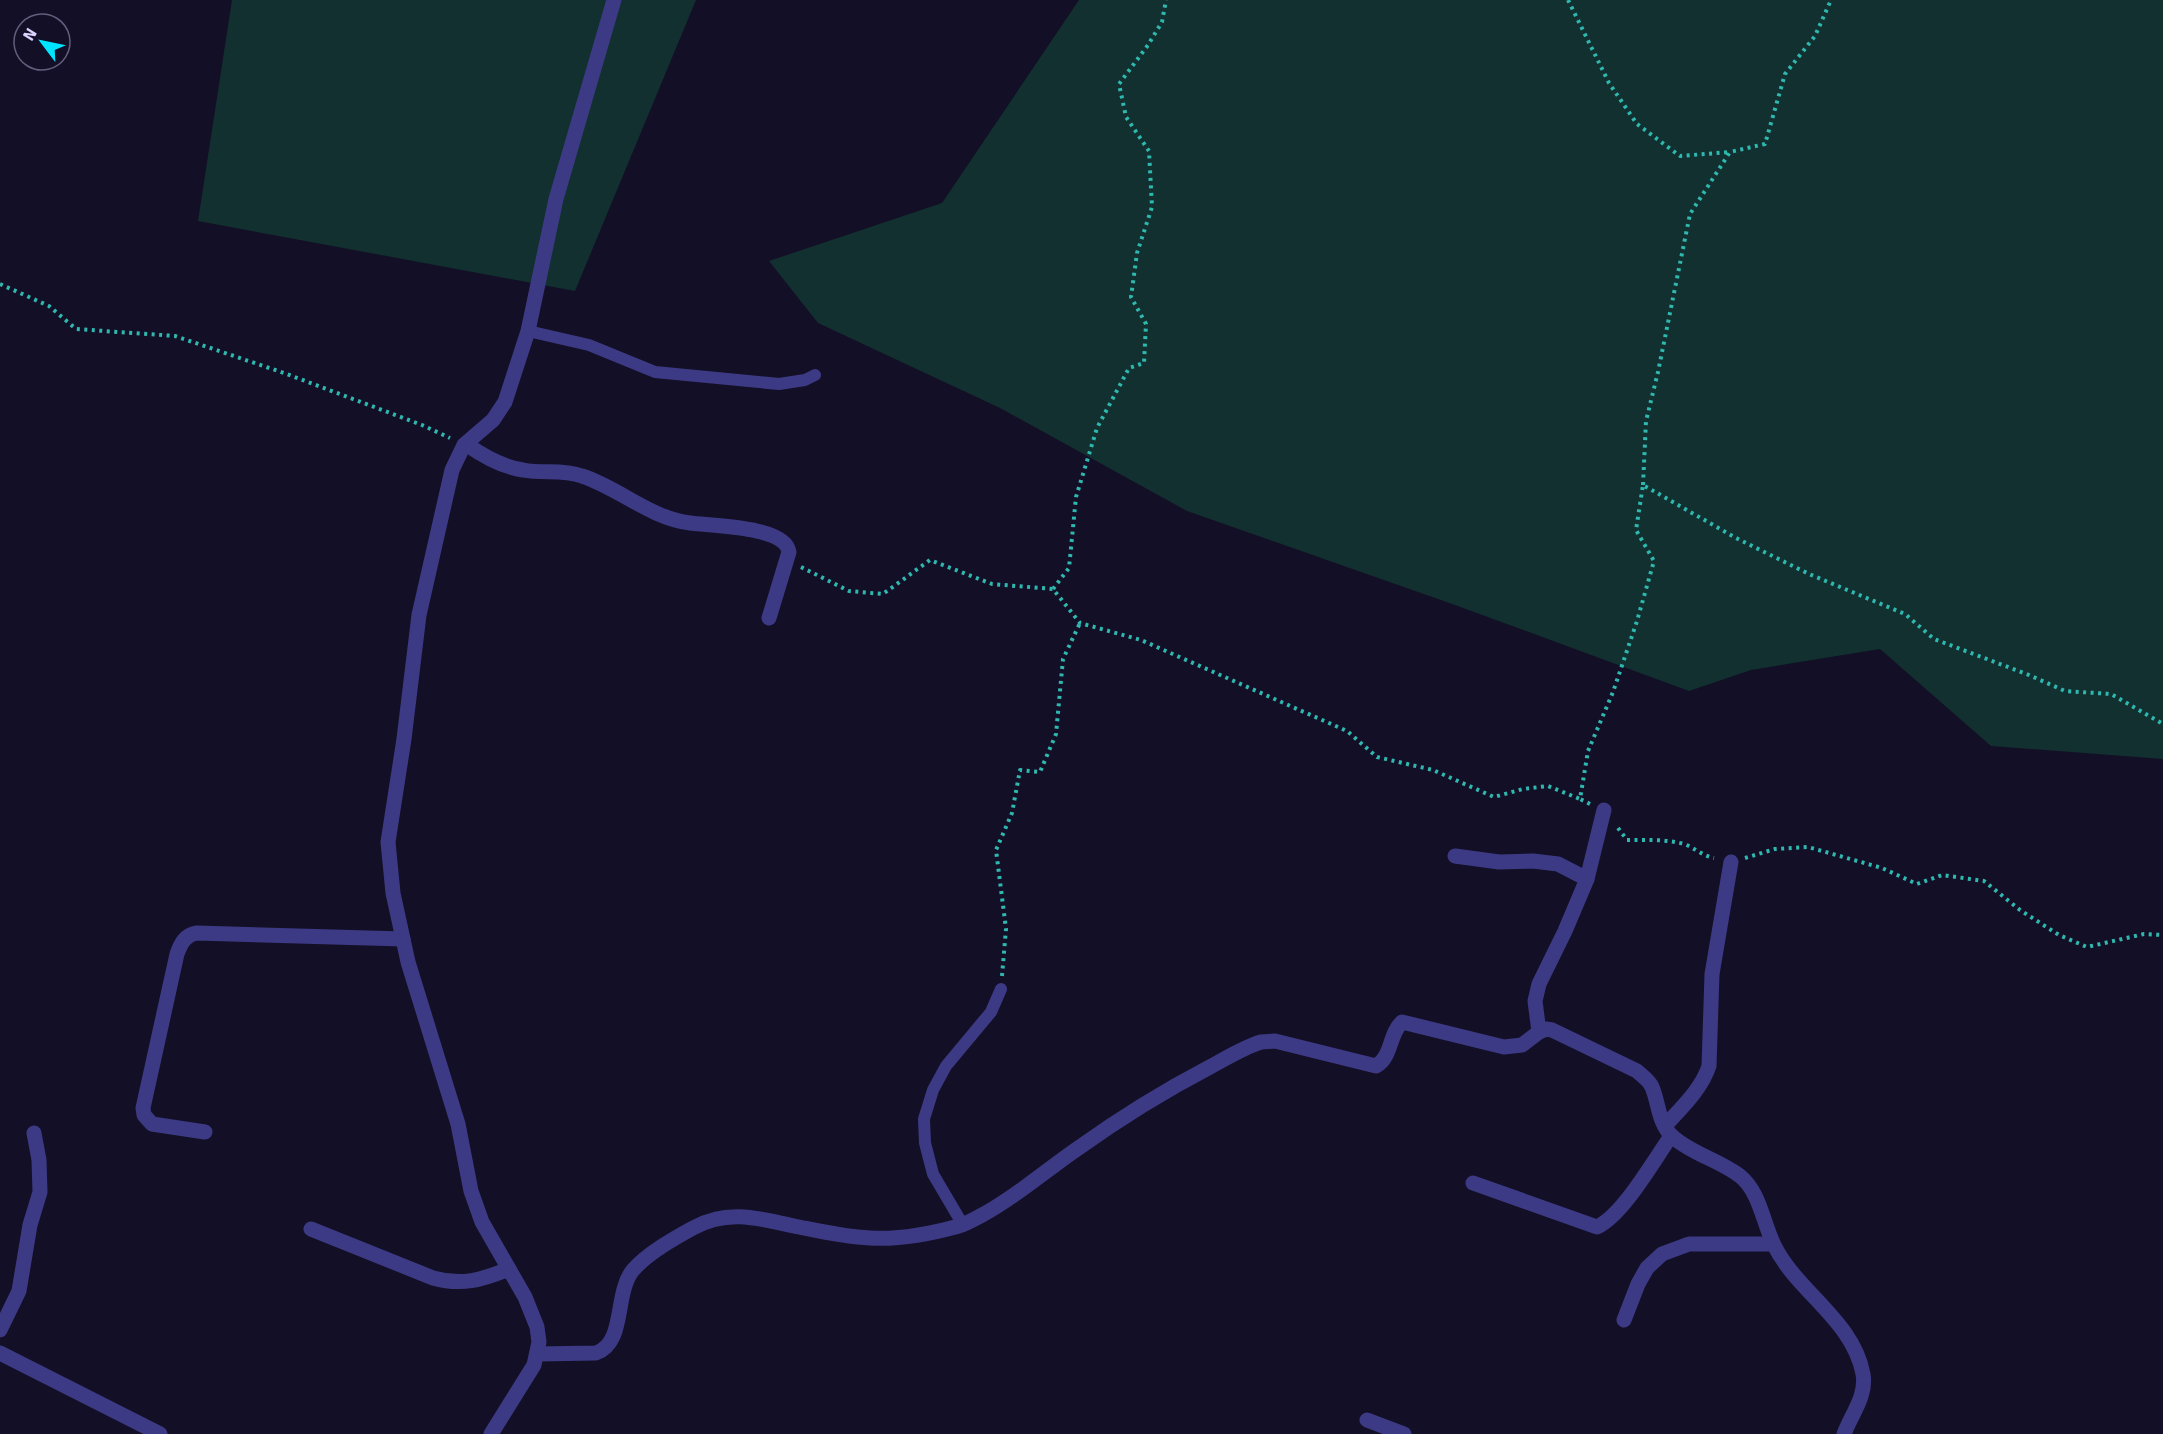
<svg xmlns="http://www.w3.org/2000/svg" width="2163" height="1434" viewBox="0 0 2163 1434" font-family="Signika,sans-serif">
<style>
.green{fill:#12302f}
.lines{fill:none;stroke-linecap:round;stroke-linejoin:round}
.path{stroke:#2fb8b0;stroke-width:4;stroke-dasharray:3 4.5;stroke-linecap:butt}
.service{stroke:#3d3a85;stroke-width:12}
.minor{stroke:#3d3a85;stroke-width:15}
</style>
<rect width="100%" height="100%" fill="#130f26"/>
<g class="green">
<path d="M232,0h464l-121,291 -377,-70z"/>
<path d="M1079,0h1084v759l-172,-13 -111,-97 -129,21 -62,21 -234,-86 -268,-94 -187,-103 -182,-85 -49,-62 173,-58z"/>
</g>
<g class="lines">
<g class="path">
<path d="M1568,0l41,83 28,41 43,32 50,-4"/>
<path d="M0,284l49,22 27,23 99,7 109,37 138,52 28,13"/>
<path d="M1643,485l3,-64 12,-49 32,-158 40,-62 35,-8 20,-70 30,-38 16,-36"/>
<path d="M801,567l48,24 34,3 47,-34 62,24 61,5 27,34 61,17 206,91 30,26 56,13 61,27 29,-8 25,-3 32,13"/>
<path d="M1053,589l16,-21 7,-71 21,-69 32,-60 15,-5 2,-39 -15,-27 6,-44 15,-46 -3,-56 -23,-34 -7,-33 29,-39 14,-23 4,-22"/>
<path d="M1590,804l-10,-5 8,-48 25,-59 24,-71 17,-60 -18,-31 7,-45 93,53 73,36 96,40 29,25 95,36 36,16 46,3 52,30"/>
<path d="M1618,828l9,12c19,0 38,-1 57,4 11,4 19,12 30,14"/>
<path d="M1745,858l30,-9 33,-2 74,21 35,16 25,-9 42,6 36,29 39,25 28,12 57,-13 19,1"/>
<path d="M1002,976l4,-47 -10,-79 16,-37 8,-43 20,2 16,-38 7,-75 17,-36"/>
</g>
<g class="service">
<path d="M528,331l61,14 66,27 124,12 26,-4 10,-5"/>
<path d="M963,1225l-30,-51 -8,-31 -1,-24 9,-29 13,-24 45,-54 10,-23"/>
</g>
<g class="minor">
<path d="M466,444c17,12 36,23 57,26 20,4 39,-1 59,6 37,12 68,42 108,47 21,3 95,3 99,29l-20,66"/>
<path d="M1455,856l44,6 34,-1 25,3 29,15"/>
<path d="M1539,1032l-4,-31 4,-17 26,-53 22,-52 17,-69"/>
<path d="M1665,1126c16,-18 36,-36 44,-60l3,-92 19,-112"/>
<path d="M205,1132l-53,-8 -8,-9 -1,-7 34,-154c4,-11 8,-19 20,-21l206,6"/>
<path d="M1473,1183l124,44c26,-12 57,-67 74,-91"/>
<path d="M311,1229l122,49c29,8 48,2 76,-9"/>
<path d="M1624,1320l14,-36 9,-16 15,-14 27,-10h84"/>
<path d="M0,1330l19,-39 11,-66 10,-33 -1,-32 -5,-27"/>
<path d="M0,1353l160,81"/>
<path d="M538,1354l58,-1c30,-10 18,-60 37,-83 15,-17 40,-31 60,-42 34,-19 65,-10 101,-2 25,5 50,11 76,12 30,2 60,-4 89,-12 9,-3 17,-8 25,-12 33,-18 61,-43 93,-65 42,-30 85,-57 131,-81 17,-9 34,-20 53,-26l14,-1 101,25c16,-9 13,-32 26,-44l102,25 18,-2 17,-13 7,-3 6,1 85,41c5,5 12,9 15,16 7,16 6,37 21,50 19,17 46,23 67,39 20,16 23,47 34,69 23,47 79,75 89,129 4,22 -12,41 -19,60"/>
<path d="M1367,1420l37,14"/>
<path d="M491,1434l43,-69 5,-23 -2,-15 -12,-30 -43,-75 -11,-31 -13,-67 -50,-162 -15,-69 -5,-51 16,-103 15,-124 33,-145 12,-25 29,-25 12,-18 23,-71 28,-132 58,-199"/>
</g>
</g>
<g transform="translate(42 42) rotate(302)"><circle r="28" fill="#130f26" stroke="#625e7d" stroke-width="1.5"/>
<path d="M0-4.5L10 22L0 15L-10 22Z" fill="#00e5ff"/>
<text y="-9" font-size="16" font-weight="bold" text-anchor="middle" fill="#d9d4ff">N</text>
</g>
</svg>
